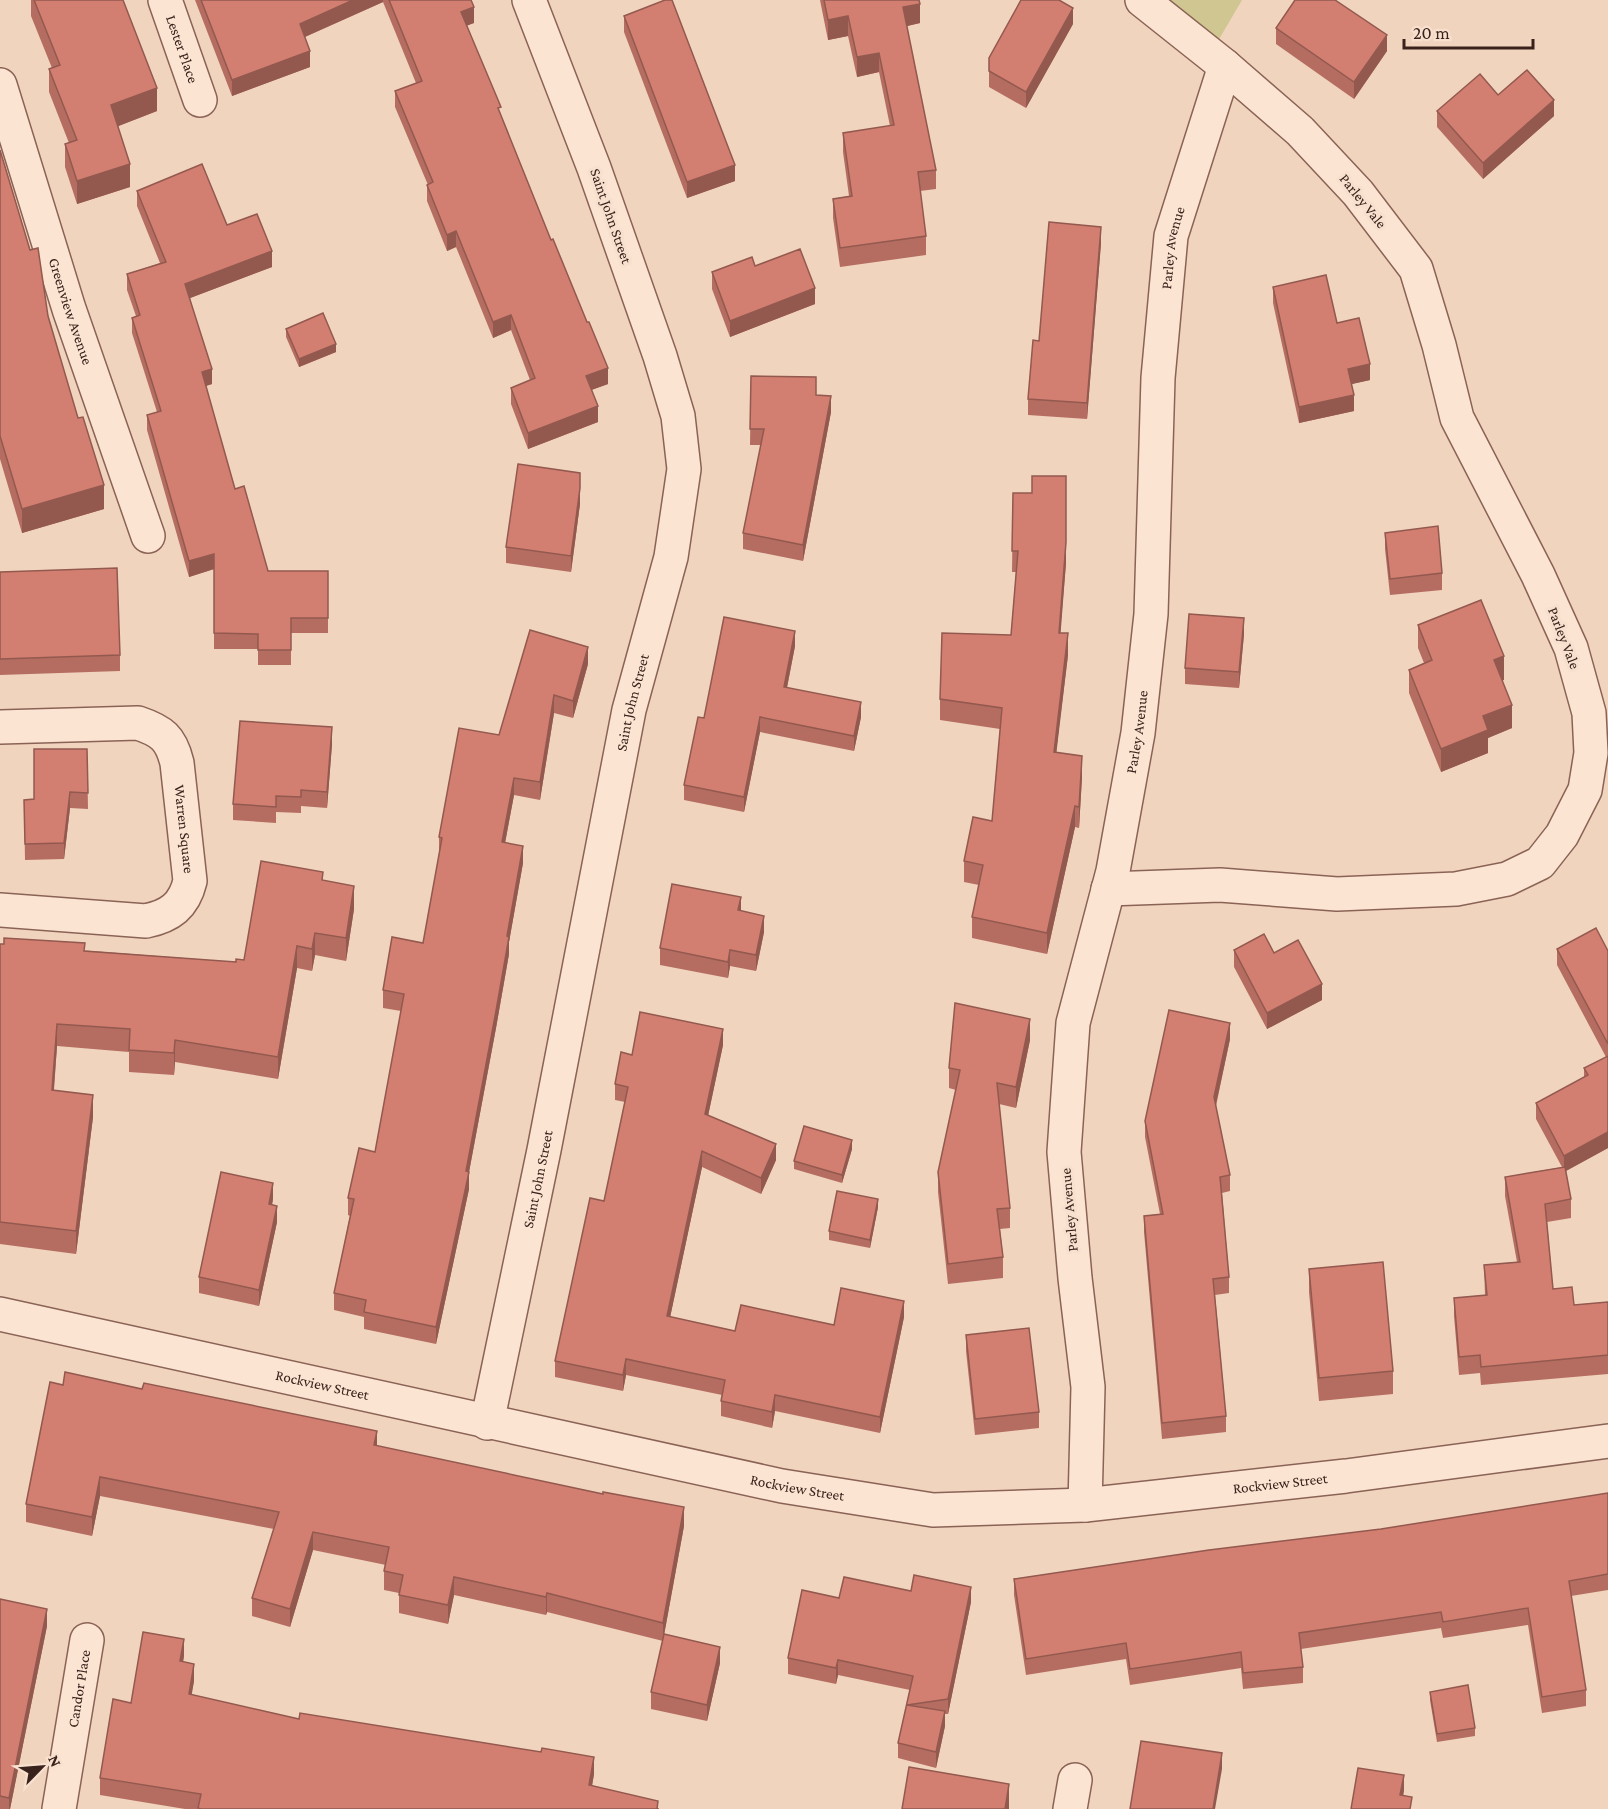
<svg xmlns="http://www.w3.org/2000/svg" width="1608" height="1809" viewBox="0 0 1608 1809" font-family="'Crimson Pro',serif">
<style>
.green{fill:#cfc692}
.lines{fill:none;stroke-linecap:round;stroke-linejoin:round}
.minor-casing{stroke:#8a6356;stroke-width:36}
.minor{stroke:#fbe4d2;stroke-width:33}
.wall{fill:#b56d61}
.shaded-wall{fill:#93594f}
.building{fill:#d27f71;stroke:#93594f;stroke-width:1.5}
.labels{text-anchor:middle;stroke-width:6;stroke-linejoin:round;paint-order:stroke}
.street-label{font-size:15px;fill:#39221b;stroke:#f8e0ce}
</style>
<rect width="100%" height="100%" fill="#f1d4be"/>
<path class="green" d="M1160,0h82l-24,41z"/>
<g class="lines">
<defs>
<g id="minor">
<path id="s1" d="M165,0l35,100"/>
<path id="s2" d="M0,85l69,224 79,227"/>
<path id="s3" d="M0,727l138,-4c24,8 33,15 39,40l13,118c-6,25 -20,35 -44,40l-146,-11"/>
<path d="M1108,889l112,-4 117,9 119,-5 51,-10 33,-16 22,-28 23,-45 6,-37 -2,-40 -18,-65 -33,-73 -81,-157 -18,-73 -23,-76 -58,-76 -58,-62 -75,-65 -83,-66"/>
<path id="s4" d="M0,1314l782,172 151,24 152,-5 261,-29 262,-35"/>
<path id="s5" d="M487,1423l57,-273 85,-440 42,-153 13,-88 -6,-53 -18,-60 -66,-188 -65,-168"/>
<path id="s6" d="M1085,1505l3,-118 -13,-109 -11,-126 9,-129 40,-152 25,-138 13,-119 7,-236 13,-142 54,-170"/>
<path id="s7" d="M59,1809l28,-169"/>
<path d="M1070,1809l5,-29"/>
</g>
</defs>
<use href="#minor" class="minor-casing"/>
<use href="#minor" class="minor"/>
</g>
<g class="wall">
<path d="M31,0h92l34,111 -39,15 12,61 -53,17 -12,-37v-23l4,-1 -20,-51v-23l3,-1 -21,-52z"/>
<path d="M195,0h276l3,23 -7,2 34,91 107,268 -17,6 7,32 -70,27 -17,-45v-16l19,-8 -19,-50 -18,8 -37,-91 -9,4 -20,-50v-16h1l-33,-78v-16l21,-8 -33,-81 -78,35 5,30 -78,29z"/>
<path d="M820,0h99l1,23 -13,3 29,144v19l-16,2 6,45v19l-86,12 -7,-49v-19l16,-3 -6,-44v-19l47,-7 -11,-54 -22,5 -9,-41 -20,4z"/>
<path d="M624,16l111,165 -48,17 -63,-166z"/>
<path d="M1073,24l-47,84 -37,-21v-29z"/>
<path d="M1276,28l111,23 -33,48 -78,-55z"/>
<path d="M1498,95l56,21 -71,63 -46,-52v-16z"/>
<path d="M0,150l104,359 -82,24 -22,-74z"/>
<path d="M137,191l90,34 45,42 -82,31 22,86 -6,2 29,103 33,82h60v62h-37v32h-33v-16h-44v-80l-25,8 -42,-147v-15l10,-3 -25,-79v-15l4,-2 -9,-26v-16l33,-11 -23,-57z"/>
<path d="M1101,243l-14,176 -59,-4v-16l11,-58z"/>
<path d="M755,266l60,38 -85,33 -18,-48v-17z"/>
<path d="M1273,287l64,36 33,57 -19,4 3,27 -55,12 -26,-120z"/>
<path d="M286,329l50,23 -37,15 -13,-30z"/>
<path d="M751,376l65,19 15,17 -28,149 -60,-12v-16l18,-88h-11z"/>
<path d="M1013,493l53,70 -6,70 8,22 -12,97 26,25 -3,51 -4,-1 -28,127 -75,-16v-21l7,-32 -15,-3v-21l28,-40 8,-92 -60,-9v-21l71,-64 5,-63h-4z"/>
<path d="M580,504l-9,68 -65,-9v-16z"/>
<path d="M1385,533l57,40v17l-52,5 -5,-46z"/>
<path d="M0,572l120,83v16l-120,4z"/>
<path d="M1418,625l86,55h-2l10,48 -24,10v15l-47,19 -32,-79v-23l15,-7 -6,-15z"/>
<path d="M1244,634l-5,54 -54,-4v-16z"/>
<path d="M795,646l-8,42 74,29 -7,34 -94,-19 -16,80 -60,-12v-15l20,-67z"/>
<path d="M588,664l-15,54 -19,-5 -14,87 -26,-5 -9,48 18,20 -14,79v12l-13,74 -27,144v17l-33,155 -72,-15v-12l-30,-7v-17l16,-77 -2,-1v-17l27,-46 26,-141 -18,-3v-18l40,-47 16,-89v-17l60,-102z"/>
<path d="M332,744l-5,64 -26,-2v7l-25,-1v11l-43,-3v-16z"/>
<path d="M87,749l1,60 -18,-1 -6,51 -39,1 -1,-60 10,-1z"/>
<path d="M323,881l31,28 -8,52 -31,-6 -3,16 -15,-3 -19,111 -103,-17 -1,13 -45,-3v-20l-72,-6 -3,44 39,27 -17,137 -76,-10v-300l236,18 8,-2z"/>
<path d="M741,911l23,21 -8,39 -26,-5 -2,12 -68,-13v-17z"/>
<path d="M1557,949l51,2v197l-42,23 5,28v19l-24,4 6,67 21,16 34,-3v72l-127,11 -1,-12 -21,2 -5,-59v-18l31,-3 -1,-30 33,-3 -12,-66v-19l57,-10 -26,-48v-16l48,-26v-9l22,-11 -49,-92z"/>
<path d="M1234,950l40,3 48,47 -55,29 -33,-62z"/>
<path d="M1230,1039l-14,67 14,69v16l-8,2 7,84v16l-14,2 11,121v16l-64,7 -18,-207v-16l16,-2 -15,-77v-16z"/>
<path d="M1030,1040l-14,68 -17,-4 11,104v20l-10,1 3,28v21l-55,6 -10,-92v-20l18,-82 -7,-2v-20z"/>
<path d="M723,1045l-15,71 68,44 -15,34 -59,-27 -32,150 65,14 99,-6 70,-8 -24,116 -105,-22 -3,17 -51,-12v-15l1,-6 -96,-20 -3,16 -68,-14v-16l49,-160 21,-99 -10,-2v-16l17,-29z"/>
<path d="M852,1149l-10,34 -48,-14v-8z"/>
<path d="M273,1199l-1,6 5,17 -18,84 -60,-13v-16z"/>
<path d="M878,1207l-8,41 -41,-8v-9z"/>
<path d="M1309,1269l84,102v23l-74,7 -10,-109z"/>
<path d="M966,1335l73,77v16l-64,7 -9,-84z"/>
<path d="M50,1382l327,64 307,80 -21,114 57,23 -13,58 -56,-12v-17l12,-51 -116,-29 -1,3 -92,-20 -6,29 -49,-11v-20l-15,-3v-19l2,-6 -73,-15 -23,77 -38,-11v-18l22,-69 -174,-33 -8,40 -66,-14v-18z"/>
<path d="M1608,1493v97l-37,6 15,94v16l-44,7 -14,-88 -85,13 -2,-10 -140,21 2,18v16l-60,6 -2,-21 -111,17 -4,-26 -100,16 -12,-80v-16l367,-50z"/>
<path d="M839,1598l132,4 -23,112h-3v12l-9,42 -38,-10v-15l12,-53 -72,-15 -2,9 -48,-10v-16z"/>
<path d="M0,1599l47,27 -37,183h-10z"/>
<path d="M184,1656l-1,6 11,19 -3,14 108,24 295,55 -2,12 67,23h-474l-85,-14v-17l31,-75z"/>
<path d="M1430,1692l45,36v8l-38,6 -7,-42z"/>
</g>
<g class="shaded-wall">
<path d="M353,0h30v2l-83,37v-15z"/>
<path d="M920,4v19l-17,4v-20z"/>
<path d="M474,7v16l-13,5v-16z"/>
<path d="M1073,8v16l-47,84v-16z"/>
<path d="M848,16v20l-20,4v-20z"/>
<path d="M1387,35v16l-33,48v-17z"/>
<path d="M310,51v16l-78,29v-16z"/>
<path d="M879,53v19l-22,5v-20z"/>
<path d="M157,88v23l-46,18v-24z"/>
<path d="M1554,100v16l-71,63v-16z"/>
<path d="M130,164v23l-53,17v-23z"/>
<path d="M735,165v16l-48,17v-16z"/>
<path d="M1101,227v16l-14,176v-16z"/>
<path d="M456,231v16l-9,4v-16z"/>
<path d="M272,251v16l-87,33v-16z"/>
<path d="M815,288v16l-85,33v-16z"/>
<path d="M511,315v15l-18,8v-16z"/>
<path d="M336,344v8l-37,15v-8z"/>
<path d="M1370,364v16l-22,5v-16z"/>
<path d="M608,368v16l-22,8v-16z"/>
<path d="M212,369v15l-10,3v-15z"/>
<path d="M1354,395v16l-55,12v-16z"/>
<path d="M831,396v16l-28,149v-16z"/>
<path d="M598,406v16l-70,27v-16z"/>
<path d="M1066,476v87l-7,91v-21z"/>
<path d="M104,485v24l-82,24v-24z"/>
<path d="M580,488v16l-9,68v-16z"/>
<path d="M214,554v15l-25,8v-16z"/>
<path d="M1244,618v16l-5,54v-16z"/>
<path d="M795,631v15l-11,56v-15z"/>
<path d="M1068,633v22l-14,118v-21z"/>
<path d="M588,647v17l-15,54v-17z"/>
<path d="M1504,656v24l-10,4v-24z"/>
<path d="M554,695v18l-14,87v-18z"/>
<path d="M861,702v15l-7,34v-15z"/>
<path d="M1512,705v23l-24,10v15l-47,19v-23l42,-33z"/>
<path d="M760,717v15l-16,80v-15z"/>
<path d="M332,727v17l-5,64v-16z"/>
<path d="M1082,756v21l-3,51v-21z"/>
<path d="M514,778v17l-12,64v-17z"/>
<path d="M70,792v16l-6,51v-16z"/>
<path d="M1075,806v21l-28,127v-21z"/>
<path d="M523,846v17l-14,79v12l-13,74 -27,144v17l-33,155v-17l30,-156z"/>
<path d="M354,886v23l-8,52v-23z"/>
<path d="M741,897v16l-3,-3z"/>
<path d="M764,916v16l-8,39v-16z"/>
<path d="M315,933v22l-3,16v-22z"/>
<path d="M297,946v22l-19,111v-22z"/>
<path d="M730,950v16l-2,12v-16z"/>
<path d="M1322,984v16l-55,29v-16z"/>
<path d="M1030,1019v21l-14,68v-21z"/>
<path d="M1230,1023v16l-16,74v-16z"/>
<path d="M57,1024v22l-5,66v-22z"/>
<path d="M723,1029v16l-18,85v-16z"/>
<path d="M175,1040v22l-1,13v-22z"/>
<path d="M93,1095v22l-17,137v-23z"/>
<path d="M1608,1132v16l-44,24v-16z"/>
<path d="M852,1140v9l-10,34v-8z"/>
<path d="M776,1144v16l-15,34v-16z"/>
<path d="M702,1151v16l-35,165v-16z"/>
<path d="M273,1183v16l-4,21v-16z"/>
<path d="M878,1199v8l-8,41v-8z"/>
<path d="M277,1206v16l-18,84v-16z"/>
<path d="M904,1301v16l-24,116v-16z"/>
<path d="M626,1359v16l-3,16v-16z"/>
<path d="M775,1395v16l-3,17v-16z"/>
<path d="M377,1431v19l-3,-5z"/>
<path d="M100,1477v19l-8,40v-19z"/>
<path d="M684,1507v19l-21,115v-18z"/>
<path d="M313,1532v18l-23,77v-18z"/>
<path d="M454,1577v18l-6,29v-19z"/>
<path d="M971,1587v15l-23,112v-15z"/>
<path d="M547,1593v19l-1,3v-18z"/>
<path d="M47,1609v17l-37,183h-1v-11z"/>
<path d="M184,1639v17l-4,22v-17z"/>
<path d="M720,1647v16l-13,58v-16z"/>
<path d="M838,1660v15l-2,9v-16z"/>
<path d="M194,1664v17l-5,30v-17z"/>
<path d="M945,1711v15l-9,42v-16z"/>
<path d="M1222,1753v16l-7,40h-2z"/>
<path d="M594,1757v17l-5,29v-18z"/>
<path d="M1404,1775v16l-3,18 -1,-14z"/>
<path d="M1009,1784v25h-4z"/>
</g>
<g class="building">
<path d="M34,0h89l34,88 -46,17 19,59 -53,17 -12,-37 12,-4 -28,-71 11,-4z"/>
<path d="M201,0h152l-53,24 10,27 -78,29z"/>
<path d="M389,0h82l3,7 -13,5 40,95 -3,1 53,132 2,-1 34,83h2l19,46 -22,8 12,30 -70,27 -17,-45 24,-10 -24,-63 -18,7 -37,-91 -9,4 -20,-50 6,-3 -38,-91 27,-10z"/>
<path d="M665,0h7l63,165 -48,17 -63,-166z"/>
<path d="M824,0h95l1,4 -17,3 33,163 -18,2 8,64 -86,12 -7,-49 19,-3 -9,-63 51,-8 -15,-72 -22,4 -9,-41 -20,4z"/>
<path d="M1021,0h38l14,8 -47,84 -37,-21v-13z"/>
<path d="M1295,0h40l52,35 -33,47 -78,-54z"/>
<path d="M1527,70l27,30 -71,63 -46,-52 43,-37 18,21z"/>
<path d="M0,150l30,100 8,-2 10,68 30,102 5,-1 21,68 -82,24 -22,-73z"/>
<path d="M202,164l25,61 30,-11 15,37 -87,33 27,85 -10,3 33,117 9,-3 24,85h60v47h-37v32h-33v-16l-44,-1v-79l-25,7 -42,-146 14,-4 -29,-93 8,-3 -13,-41 39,-12 -29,-71z"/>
<path d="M1049,222l52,5 -14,176 -59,-4 5,-59 6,1z"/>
<path d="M800,249l15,39 -85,33 -18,-49 40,-15 3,9z"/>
<path d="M1326,275l11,48 22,-5 11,46 -22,5 6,26 -55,12 -26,-120z"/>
<path d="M323,313l13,31 -37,15 -13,-30z"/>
<path d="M751,376l65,1v18l15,1 -28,149 -60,-12 21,-104h-14z"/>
<path d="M518,464l62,9v15l-9,68 -65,-9z"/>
<path d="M1032,476h34v66l-7,91h9l-14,119 28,4 -3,51 -4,-1 -28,127 -75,-16 11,-52 -19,-4 9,-44 19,4 10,-113 -62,-9 2,-66 69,2 7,-84h-6l1,-58h19z"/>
<path d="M1438,526l4,47 -52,6 -5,-46z"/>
<path d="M117,568l3,87 -120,4v-87z"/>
<path d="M1481,600l23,56 -10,4 18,45 -29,11 5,14 -47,19 -32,-79 23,-10 -14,-35z"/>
<path d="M1189,614l55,4 -5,54 -54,-4z"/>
<path d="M724,617l71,14 -11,56 77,15 -7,34 -94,-19 -16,80 -60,-12 14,-68 6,1z"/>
<path d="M530,630l58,17 -15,54 -19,-6 -14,87 -26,-4 -12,64 21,4 -16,90 2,1 -13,74 -30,160 3,1 -33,155 -72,-15 2,-12 -32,-7 20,-94 -6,-1 11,-50 16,4 29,-158 -21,-4 9,-53 31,6 19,-105 -3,-1 20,-109 40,7z"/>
<path d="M240,721l92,6 -5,65 -26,-2v7l-25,-1v11l-43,-3z"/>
<path d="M34,749h53l1,44 -18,-1 -6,51 -39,1 -1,-44 10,-1z"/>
<path d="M261,861l62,11 -1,8 32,6 -8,52 -31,-5 -3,16 -15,-3 -19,111 -103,-17 -1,13 -45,-3 1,-21 -73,-5 -5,66 41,5 -17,136 -76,-9v-278h4v-6l81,5 -1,8 152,11v-3l8,1z"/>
<path d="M672,884l69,13 -3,13 26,6 -8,39 -26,-5 -2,12 -68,-14z"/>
<path d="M1596,928l12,23v93l-51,-95z"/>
<path d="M1264,934l10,19 24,-13 24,44 -55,29 -33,-63z"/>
<path d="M955,1003l75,16 -14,68 -19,-4 13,125 -13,1 6,48 -55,7 -10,-92 22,-102 -11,-2z"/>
<path d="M1169,1010l61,13 -16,74 16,78 -10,2 9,100 -16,2 13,137 -64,7 -18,-207 19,-2 -18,-93z"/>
<path d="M640,1012l83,17 -18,85 71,30 -15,34 -59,-27 -35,165 68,15 6,-26 93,20 7,-37 63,13 -24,116 -105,-22 -3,17 -51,-11 4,-21 -99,-21 -3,16 -68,-14 35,-163 14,3 24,-114 -13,-3 6,-32 11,3z"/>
<path d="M1608,1056v76l-44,24 -28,-53 52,-28 -4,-7z"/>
<path d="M804,1126l48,14 -10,35 -48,-14z"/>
<path d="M1565,1167l6,32 -26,5 8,85 19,-2 2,18 34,-3v53l-127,12 -1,-12 -21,2 -5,-59 33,-3 -3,-30 36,-3 -15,-85z"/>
<path d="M221,1172l52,11 -4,21 8,2 -18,84 -60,-13z"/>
<path d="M837,1191l41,8 -8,41 -41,-9z"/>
<path d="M1383,1262l10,109 -74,7 -10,-109z"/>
<path d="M1029,1328l10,84 -64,7 -9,-84z"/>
<path d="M65,1372l77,17 2,-6 233,48 -3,14 229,49v-2l81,15 -21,116 -116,-30 -1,4 -92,-20 -6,28 -49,-10 4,-20 -19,-4 5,-24 -76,-15 -23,77 -38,-11 27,-86 -179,-35 -8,40 -66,-13 24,-122 13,3z"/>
<path d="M1608,1493v81l-39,7 17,109 -44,7 -14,-89 -85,14 -2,-10 -142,21 4,34 -60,6 -2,-21 -111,17 -4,-26 -100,16 -12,-80 195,-29 172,-21z"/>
<path d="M914,1575l57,12 -23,112 -41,6 38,6 -9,41 -38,-9 15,-67 -75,-16 -2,8 -48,-10 14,-68 37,8 5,-21 67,14z"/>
<path d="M0,1599l47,10 -38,189 -9,-2z"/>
<path d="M143,1632l41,7 -4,22 14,3 -5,30 110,25 1,-6 241,39 1,-4 52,9 -5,28 69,16 -1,8h2h-458l-3,-1 3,-14 -101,-16 13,-79 18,4z"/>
<path d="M664,1634l56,13 -13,58 -56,-13z"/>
<path d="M1468,1685l7,43 -38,6 -7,-42z"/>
<path d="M1141,1741l81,12 -9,56h-83z"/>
<path d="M909,1767l100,17 -4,25h-103z"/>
<path d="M1358,1768l46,7 -4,20 12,2 -2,12h-59z"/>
</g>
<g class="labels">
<g class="street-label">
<text dy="5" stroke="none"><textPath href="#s1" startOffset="52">Lester Place</textPath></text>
<text transform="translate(1363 201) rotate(51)" y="5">Parley Vale</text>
<text transform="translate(611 216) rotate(71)" y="5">Saint John Street</text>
<text dy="5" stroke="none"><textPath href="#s6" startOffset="1268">Parley Avenue</textPath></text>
<text dy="5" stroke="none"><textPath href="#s2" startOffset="237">Greenview Avenue</textPath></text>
<text transform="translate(1564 638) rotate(69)" y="5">Parley Vale</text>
<text dy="5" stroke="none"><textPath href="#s5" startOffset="735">Saint John Street</textPath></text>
<text dy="5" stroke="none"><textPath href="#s6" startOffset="782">Parley Avenue</textPath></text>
<text dy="5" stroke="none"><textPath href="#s3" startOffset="264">Warren Square</textPath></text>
<text dy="5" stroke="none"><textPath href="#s5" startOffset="249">Saint John Street</textPath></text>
<text transform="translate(1069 1210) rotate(-95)" y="5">Parley Avenue</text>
<text dy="5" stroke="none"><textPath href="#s4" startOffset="330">Rockview Street</textPath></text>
<text dy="5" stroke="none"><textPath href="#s4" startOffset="1302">Rockview Street</textPath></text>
<text dy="5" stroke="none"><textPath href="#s4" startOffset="816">Rockview Street</textPath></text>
<text dy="5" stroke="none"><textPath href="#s7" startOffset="122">Candor Place</textPath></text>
</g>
</g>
<g transform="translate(42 1767) rotate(65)" stroke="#f8e0ce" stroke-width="4.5" paint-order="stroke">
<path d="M0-4.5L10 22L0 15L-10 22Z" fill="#39221b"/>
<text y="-9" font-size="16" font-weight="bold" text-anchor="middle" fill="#39221b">N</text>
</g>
<path d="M1404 39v9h129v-9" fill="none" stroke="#39221b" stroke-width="3"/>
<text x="1413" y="39" font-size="18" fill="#39221b" stroke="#f8e0ce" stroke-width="4.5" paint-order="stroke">20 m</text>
</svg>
